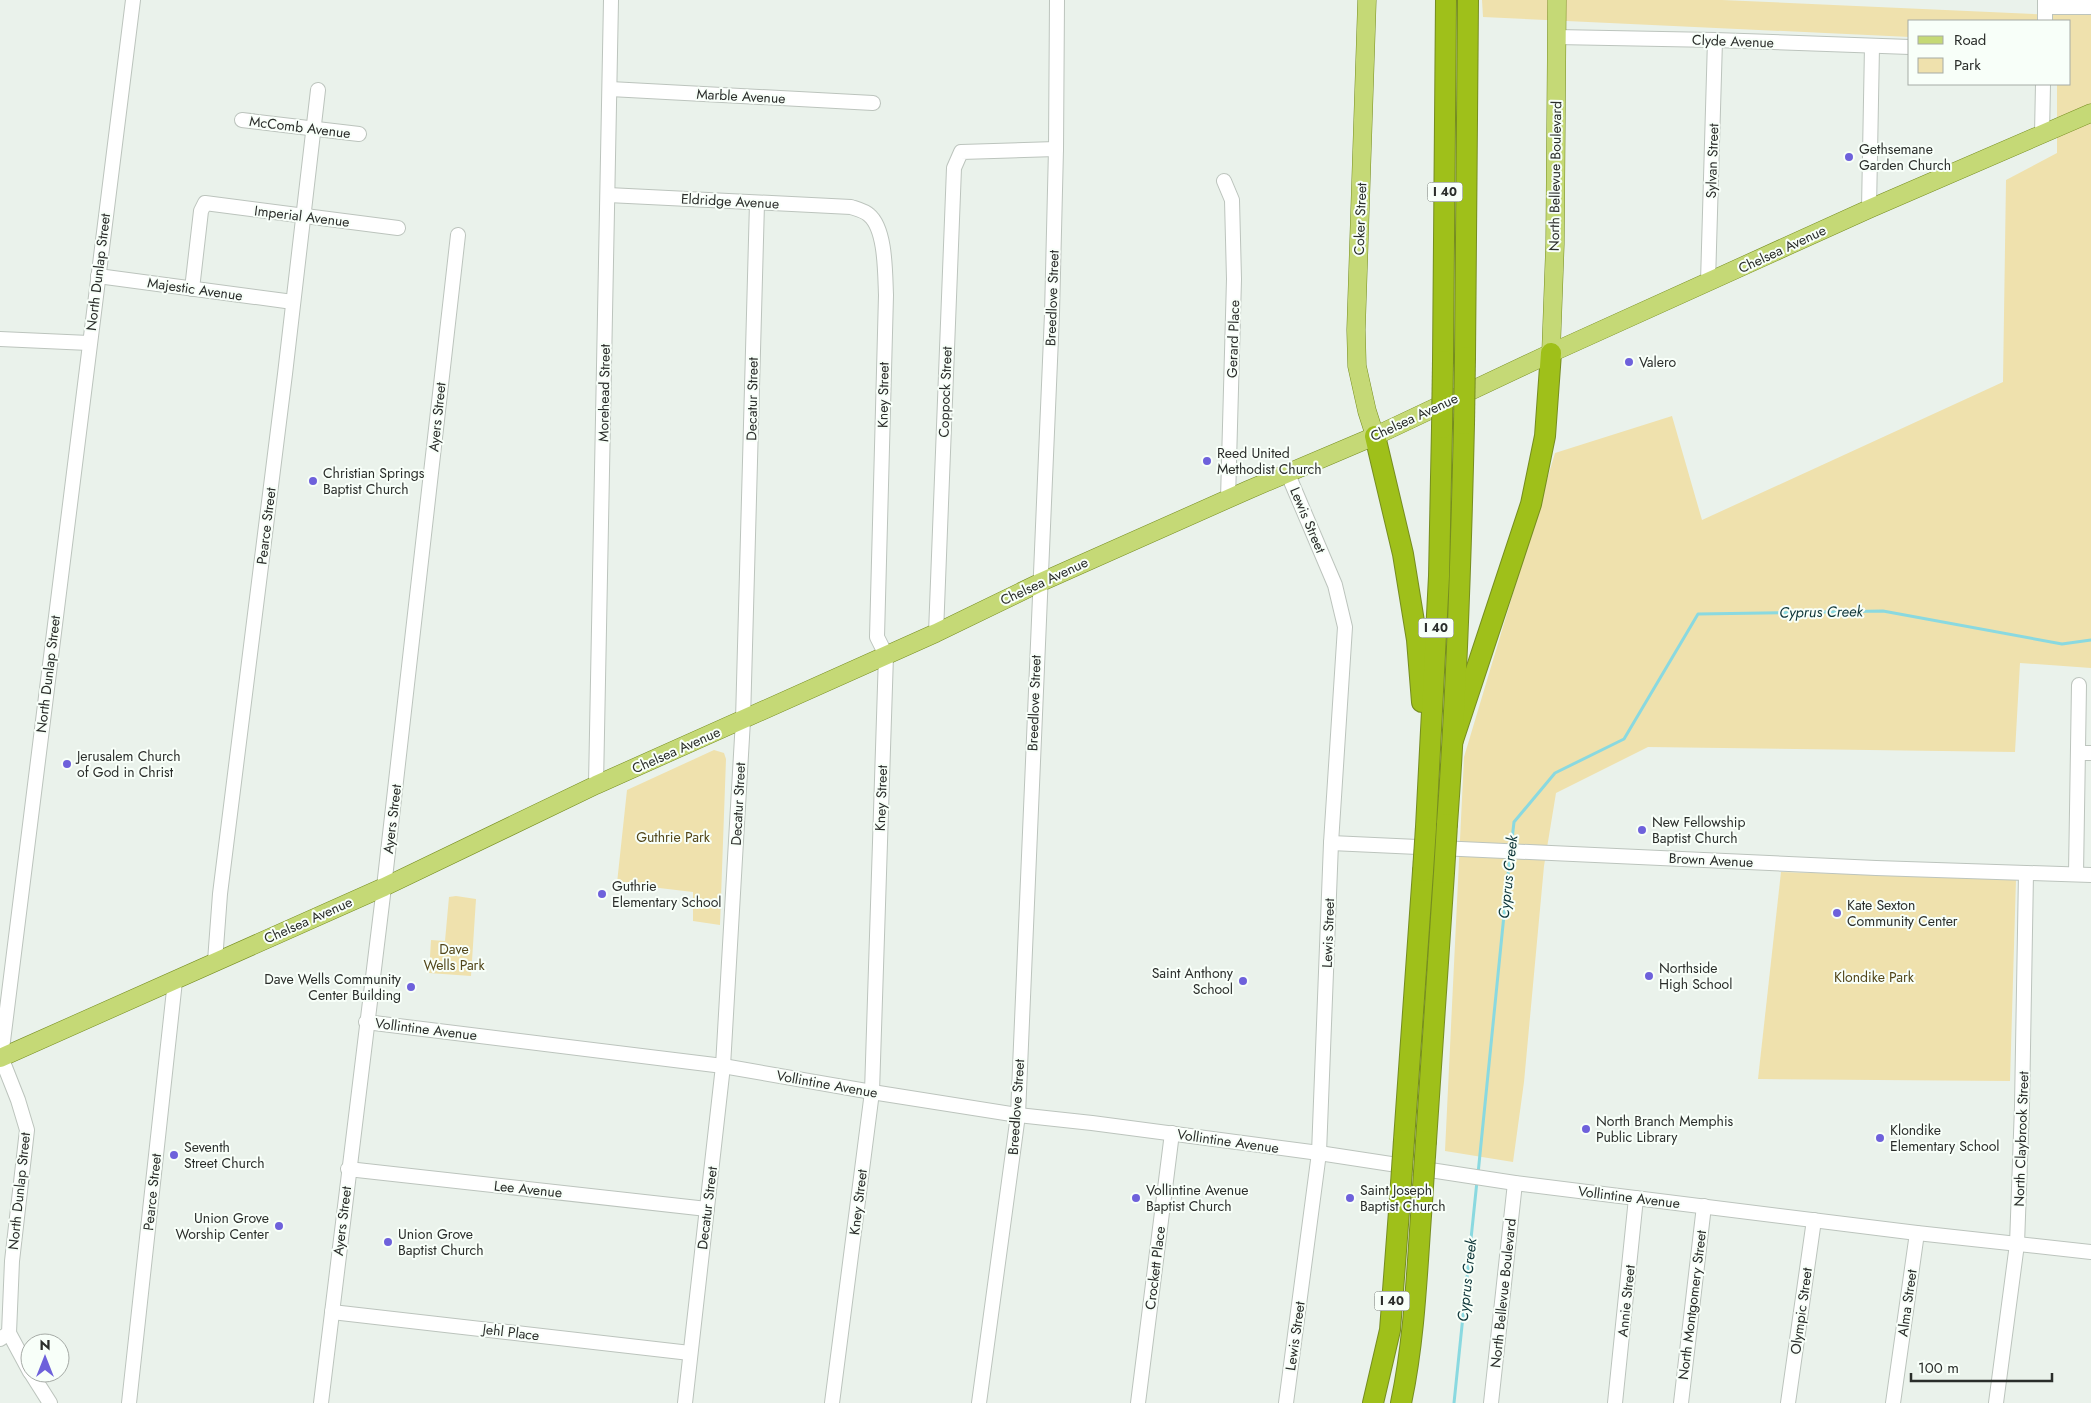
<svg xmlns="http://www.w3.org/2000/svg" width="2091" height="1403" viewBox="0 0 2091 1403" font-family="Jost,sans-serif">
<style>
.green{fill:#efe1ad}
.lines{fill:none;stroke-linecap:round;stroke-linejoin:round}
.stream{stroke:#8ad9e0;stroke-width:3}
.minor-casing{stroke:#bcc4bd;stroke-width:16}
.major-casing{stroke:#768d20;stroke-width:19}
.highway-casing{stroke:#768d20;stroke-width:22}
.minor{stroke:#fff;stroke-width:14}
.major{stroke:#c5d976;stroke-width:18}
.highway{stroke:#9fc01a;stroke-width:20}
.highway-bridge-casing{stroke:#768d20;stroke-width:22;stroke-linecap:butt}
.highway-bridge{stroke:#9fc01a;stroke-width:20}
.poi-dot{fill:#6e61db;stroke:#f8fff9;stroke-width:2}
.labels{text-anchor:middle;stroke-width:4;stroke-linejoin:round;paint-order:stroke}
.shield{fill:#f8fff9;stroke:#686c68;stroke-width:1}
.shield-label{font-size:12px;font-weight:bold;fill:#2a2d2a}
.street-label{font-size:14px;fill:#2a2d2a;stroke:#f8fff9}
.poi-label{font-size:14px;fill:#2a2d2a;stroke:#f8fff9;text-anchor:start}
.park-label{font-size:14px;fill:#524619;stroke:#f8fff9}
.water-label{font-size:15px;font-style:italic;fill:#0e3538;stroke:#f8fff9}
</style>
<rect width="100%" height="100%" fill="#eaf2eb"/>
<g class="green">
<path d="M1482,0h240l333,15 1,-15h35v668l-71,-5 -5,89 -367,-5 -92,46 -12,73 -20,216 -11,80 -68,-11 19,-394 91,-304 117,-37 30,104 301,-138 3,-202 51,-27v-69h13v-63h-160v16l-427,-20z"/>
<path d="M714,750l10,3 2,6 -6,166 -27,-4v-29l-76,-9 10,-93z"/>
<path d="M1781,872l235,7 -6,202 -252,-2z"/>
<path d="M456,896l20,3 -5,77 -42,-3 2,-33 14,1 4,-44z"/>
</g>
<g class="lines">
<g class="stream">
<path d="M1511,848l3,-26 41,-49 69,-34 74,-125 185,-3 179,33 29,-4"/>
<path d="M1478,1174l32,-319"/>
<path d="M1454,1403l23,-222"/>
</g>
<defs>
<g id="minor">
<path d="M2045,7h46"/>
<path d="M2045,21v-21"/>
<path d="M1556,37l159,3 195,7"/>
<path d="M610,89l263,14"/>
<path d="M242,120l117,14"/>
<path d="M2042,134l1,-50"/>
<path d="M1224,181l8,19 2,79 -6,220"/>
<path d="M608,195l243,12c6,2 14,4 18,8 17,14 16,59 17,80l-9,342 9,18 -14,437 -40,311"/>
<path d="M1869,209l3,-163"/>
<path d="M98,276l195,26"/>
<path d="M1708,282l7,-242"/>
<path d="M192,289l9,-78 4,-8 193,25"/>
<path d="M0,339l89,4"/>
<path d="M936,633l18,-465 7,-16 95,-3"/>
<path d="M2078,753h13"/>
<path d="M596,785l15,-785"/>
<path d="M1331,843l545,25 215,7"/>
<path d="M2076,874l3,-189"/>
<path d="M215,961l5,-67 65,-520 33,-284"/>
<path d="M366,1022l357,44 149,26 146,23 74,8 227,30 196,30 402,50 174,19"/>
<path d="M348,1169l359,40"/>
<path d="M332,1312l358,41"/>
<path d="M9,1333l21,39"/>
<path d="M0,1339l9,-6 3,-72 15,-131 -9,-30 -17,-43 132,-1057"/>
<path d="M31,1373l19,30"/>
<path d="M129,1403l46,-422"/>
<path d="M321,1403l63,-516 74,-652"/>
<path d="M685,1403l38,-337 20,-346 14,-517"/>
<path d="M979,1403l39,-288 34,-801 4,-165 1,-149"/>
<path d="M1138,1403l34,-270"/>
<path d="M1286,1403l33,-250 12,-310 14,-216 -10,-42 -48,-113"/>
<path d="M1491,1403l24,-220"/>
<path d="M1615,1403l21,-205"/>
<path d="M1681,1403l23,-197"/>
<path d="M1788,1403l26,-183"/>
<path d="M1893,1403l24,-170"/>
<path d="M1996,1403l21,-159 5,-138 4,-233"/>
</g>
<g id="major">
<path d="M1367,0l-11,330 1,36 10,45 8,25"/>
<path d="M1551,353l4,-109 2,-244"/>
<path d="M0,1058l384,-171 212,-102 340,-152 103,-50 209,-93 127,-54 176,-83 318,-144 222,-96"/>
</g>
<g id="highway">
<path d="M1465,357l3,-357"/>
<path d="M1443,361l3,-361"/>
<path d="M1375,436l28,118 14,86 5,62"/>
<path d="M1453,740l78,-236 14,-68 6,-83"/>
<path d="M1447,824c10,-133 14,-267 17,-400"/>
<path d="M1426,827l13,-251 3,-148"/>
<path d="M1404,1140l19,-269"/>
<path d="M1426,1141l18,-268"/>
<path d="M1373,1403l17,-73 10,-132"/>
<path d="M1401,1403c14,-66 16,-135 21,-201"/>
</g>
</defs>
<use href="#minor" class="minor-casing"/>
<use href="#major" class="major-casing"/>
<use href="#highway" class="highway-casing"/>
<use href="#minor" class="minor"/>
<use href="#major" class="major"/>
<use href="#highway" class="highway"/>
<defs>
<g id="highway-bridge">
<path d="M1464,424l1,-67"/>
<path d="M1442,428l1,-67"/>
<path d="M1423,871l3,-44"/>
<path d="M1444,873l3,-49"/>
<path d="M1400,1198l4,-58"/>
<path d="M1422,1202l4,-61"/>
</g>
</defs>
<use href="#highway-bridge" class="highway-bridge-casing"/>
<use href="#highway-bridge" class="highway-bridge"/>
</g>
<g class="poi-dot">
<circle cx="1849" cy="157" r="5"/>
<circle cx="1629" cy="362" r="5"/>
<circle cx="1207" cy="461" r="5"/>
<circle cx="313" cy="481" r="5"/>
<circle cx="67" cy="764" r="5"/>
<circle cx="1642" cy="830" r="5"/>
<circle cx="602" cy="894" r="5"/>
<circle cx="1837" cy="913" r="5"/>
<circle cx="1649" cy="976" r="5"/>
<circle cx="1243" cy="981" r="5"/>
<circle cx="411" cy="987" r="5"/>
<circle cx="1586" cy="1129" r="5"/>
<circle cx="1880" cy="1138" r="5"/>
<circle cx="174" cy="1155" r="5"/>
<circle cx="1136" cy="1198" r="5"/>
<circle cx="1350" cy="1198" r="5"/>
<circle cx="279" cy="1226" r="5"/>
<circle cx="388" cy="1242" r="5"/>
</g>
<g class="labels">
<g class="shield">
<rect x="1427.5" y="182.5" width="35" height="19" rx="4"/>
<rect x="1418.5" y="618.5" width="35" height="19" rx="4"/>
<rect x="1374.5" y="1291.5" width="35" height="19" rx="4"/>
</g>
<g class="shield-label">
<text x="1445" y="196">I 40</text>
<text x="1436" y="632">I 40</text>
<text x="1392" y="1305">I 40</text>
</g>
<g class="street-label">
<text transform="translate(1733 41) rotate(2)" y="5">Clyde Avenue</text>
<text transform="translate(741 96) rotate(3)" y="5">Marble Avenue</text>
<text transform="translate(300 127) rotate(7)" y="5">McComb Avenue</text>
<text transform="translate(1712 161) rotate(-88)" y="5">Sylvan Street</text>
<text transform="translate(1555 176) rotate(-89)" y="5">North Bellevue Boulevard</text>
<text transform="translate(730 201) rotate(3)" y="5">Eldridge Avenue</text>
<text transform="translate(302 216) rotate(7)" y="5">Imperial Avenue</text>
<text transform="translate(1360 219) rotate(-88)" y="5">Coker Street</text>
<text transform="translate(1782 249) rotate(-25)" y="5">Chelsea Avenue</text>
<text transform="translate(98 272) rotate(-83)" y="5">North Dunlap Street</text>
<text transform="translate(195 289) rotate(8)" y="5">Majestic Avenue</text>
<text transform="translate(1052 298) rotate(-88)" y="5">Breedlove Street</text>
<text transform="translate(1233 339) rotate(-88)" y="5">Gerard Place</text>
<text transform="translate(945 392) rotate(-88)" y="5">Coppock Street</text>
<text transform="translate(604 393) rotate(-89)" y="5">Morehead Street</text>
<text transform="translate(883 395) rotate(-89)" y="5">Kney Street</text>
<text transform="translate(752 399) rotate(-89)" y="5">Decatur Street</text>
<text transform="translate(437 417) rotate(-84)" y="5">Ayers Street</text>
<text transform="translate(1414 417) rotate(-25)" y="5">Chelsea Avenue</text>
<text transform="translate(1308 520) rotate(67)" y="5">Lewis Street</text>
<text transform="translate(266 526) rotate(-83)" y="5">Pearce Street</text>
<text transform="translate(1044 581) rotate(-25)" y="5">Chelsea Avenue</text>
<text transform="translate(48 674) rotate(-83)" y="5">North Dunlap Street</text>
<text transform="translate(1034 703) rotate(-88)" y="5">Breedlove Street</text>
<text transform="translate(676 750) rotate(-24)" y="5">Chelsea Avenue</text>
<text transform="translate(881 798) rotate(-88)" y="5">Kney Street</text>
<text transform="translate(738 804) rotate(-87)" y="5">Decatur Street</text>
<text transform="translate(392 819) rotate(-83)" y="5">Ayers Street</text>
<text transform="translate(1711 860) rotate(3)" y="5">Brown Avenue</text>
<text transform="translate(308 920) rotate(-24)" y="5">Chelsea Avenue</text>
<text transform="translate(1328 933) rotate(-88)" y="5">Lewis Street</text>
<text transform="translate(426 1029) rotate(7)" y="5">Vollintine Avenue</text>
<text transform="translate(827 1084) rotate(10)" y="5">Vollintine Avenue</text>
<text transform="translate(1016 1107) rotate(-86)" y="5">Breedlove Street</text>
<text transform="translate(2021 1139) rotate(-88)" y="5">North Claybrook Street</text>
<text transform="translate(1228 1141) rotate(8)" y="5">Vollintine Avenue</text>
<text transform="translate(528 1189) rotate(6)" y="5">Lee Avenue</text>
<text transform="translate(19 1191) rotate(-84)" y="5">North Dunlap Street</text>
<text transform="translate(152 1192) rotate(-84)" y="5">Pearce Street</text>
<text transform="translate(1629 1197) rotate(7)" y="5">Vollintine Avenue</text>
<text transform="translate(858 1202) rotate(-83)" y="5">Kney Street</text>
<text transform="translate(707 1208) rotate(-83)" y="5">Decatur Street</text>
<text transform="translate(342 1221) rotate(-83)" y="5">Ayers Street</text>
<text transform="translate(1155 1268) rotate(-83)" y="5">Crockett Place</text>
<text transform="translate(1503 1293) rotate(-84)" y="5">North Bellevue Boulevard</text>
<text transform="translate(1626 1301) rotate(-84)" y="5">Annie Street</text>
<text transform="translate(1907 1303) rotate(-82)" y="5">Alma Street</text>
<text transform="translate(1692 1305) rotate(-83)" y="5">North Montgomery Street</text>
<text transform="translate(1801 1311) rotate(-82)" y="5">Olympic Street</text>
<text transform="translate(511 1332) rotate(7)" y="5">Jehl Place</text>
<text transform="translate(1295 1336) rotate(-82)" y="5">Lewis Street</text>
</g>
<g class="poi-label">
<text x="1859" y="154">Gethsemane<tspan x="1859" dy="16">Garden Church</tspan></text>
<text x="1639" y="367">Valero</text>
<text x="1217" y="458">Reed United<tspan x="1217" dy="16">Methodist Church</tspan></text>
<text x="323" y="478">Christian Springs<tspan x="323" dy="16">Baptist Church</tspan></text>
<text x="77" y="761">Jerusalem Church<tspan x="77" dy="16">of God in Christ</tspan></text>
<text x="1652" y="827">New Fellowship<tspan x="1652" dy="16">Baptist Church</tspan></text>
<text x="612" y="891">Guthrie<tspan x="612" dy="16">Elementary School</tspan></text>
<text x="1847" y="910">Kate Sexton<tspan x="1847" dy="16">Community Center</tspan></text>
<text x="1659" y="973">Northside<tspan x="1659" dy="16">High School</tspan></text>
<text x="1233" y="978" text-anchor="end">Saint Anthony<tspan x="1233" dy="16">School</tspan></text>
<text x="401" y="984" text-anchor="end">Dave Wells Community<tspan x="401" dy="16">Center Building</tspan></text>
<text x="1596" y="1126">North Branch Memphis<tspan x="1596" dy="16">Public Library</tspan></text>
<text x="1890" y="1135">Klondike<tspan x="1890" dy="16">Elementary School</tspan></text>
<text x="184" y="1152">Seventh<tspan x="184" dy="16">Street Church</tspan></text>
<text x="1146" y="1195">Vollintine Avenue<tspan x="1146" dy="16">Baptist Church</tspan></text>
<text x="1360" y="1195">Saint Joseph<tspan x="1360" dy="16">Baptist Church</tspan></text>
<text x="269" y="1223" text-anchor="end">Union Grove<tspan x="269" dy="16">Worship Center</tspan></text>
<text x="398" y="1239">Union Grove<tspan x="398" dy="16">Baptist Church</tspan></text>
</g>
<g class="park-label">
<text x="673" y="842">Guthrie Park</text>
<text x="454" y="954">Dave<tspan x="454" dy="16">Wells Park</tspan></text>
<text x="1874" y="982">Klondike Park</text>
</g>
<g class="water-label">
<text transform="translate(1821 612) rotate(-1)" y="5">Cyprus Creek</text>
<text transform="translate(1508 877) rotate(-84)" y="5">Cyprus Creek</text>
<text transform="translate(1467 1280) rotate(-84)" y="5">Cyprus Creek</text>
</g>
</g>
<rect x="1908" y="20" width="162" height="65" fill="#f8fff9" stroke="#a6aba6"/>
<rect x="1918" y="36" width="25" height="8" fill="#c5d976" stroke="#a6aba6"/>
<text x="1954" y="45" font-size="15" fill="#2a2d2a">Road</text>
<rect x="1918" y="58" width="25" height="15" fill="#efe1ad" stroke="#a6aba6"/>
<text x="1954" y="70" font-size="15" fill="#2a2d2a">Park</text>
<g transform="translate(45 1358)"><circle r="24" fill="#f8fff9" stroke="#a6aba6"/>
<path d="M0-4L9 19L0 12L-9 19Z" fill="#6e61db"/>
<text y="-8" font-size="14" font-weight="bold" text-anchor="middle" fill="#2a2d2a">N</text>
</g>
<path d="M1911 1373v8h141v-8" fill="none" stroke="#2a2d2a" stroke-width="2.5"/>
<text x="1918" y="1373" font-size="15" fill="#2a2d2a" stroke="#f8fff9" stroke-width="4" paint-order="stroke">100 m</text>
</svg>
